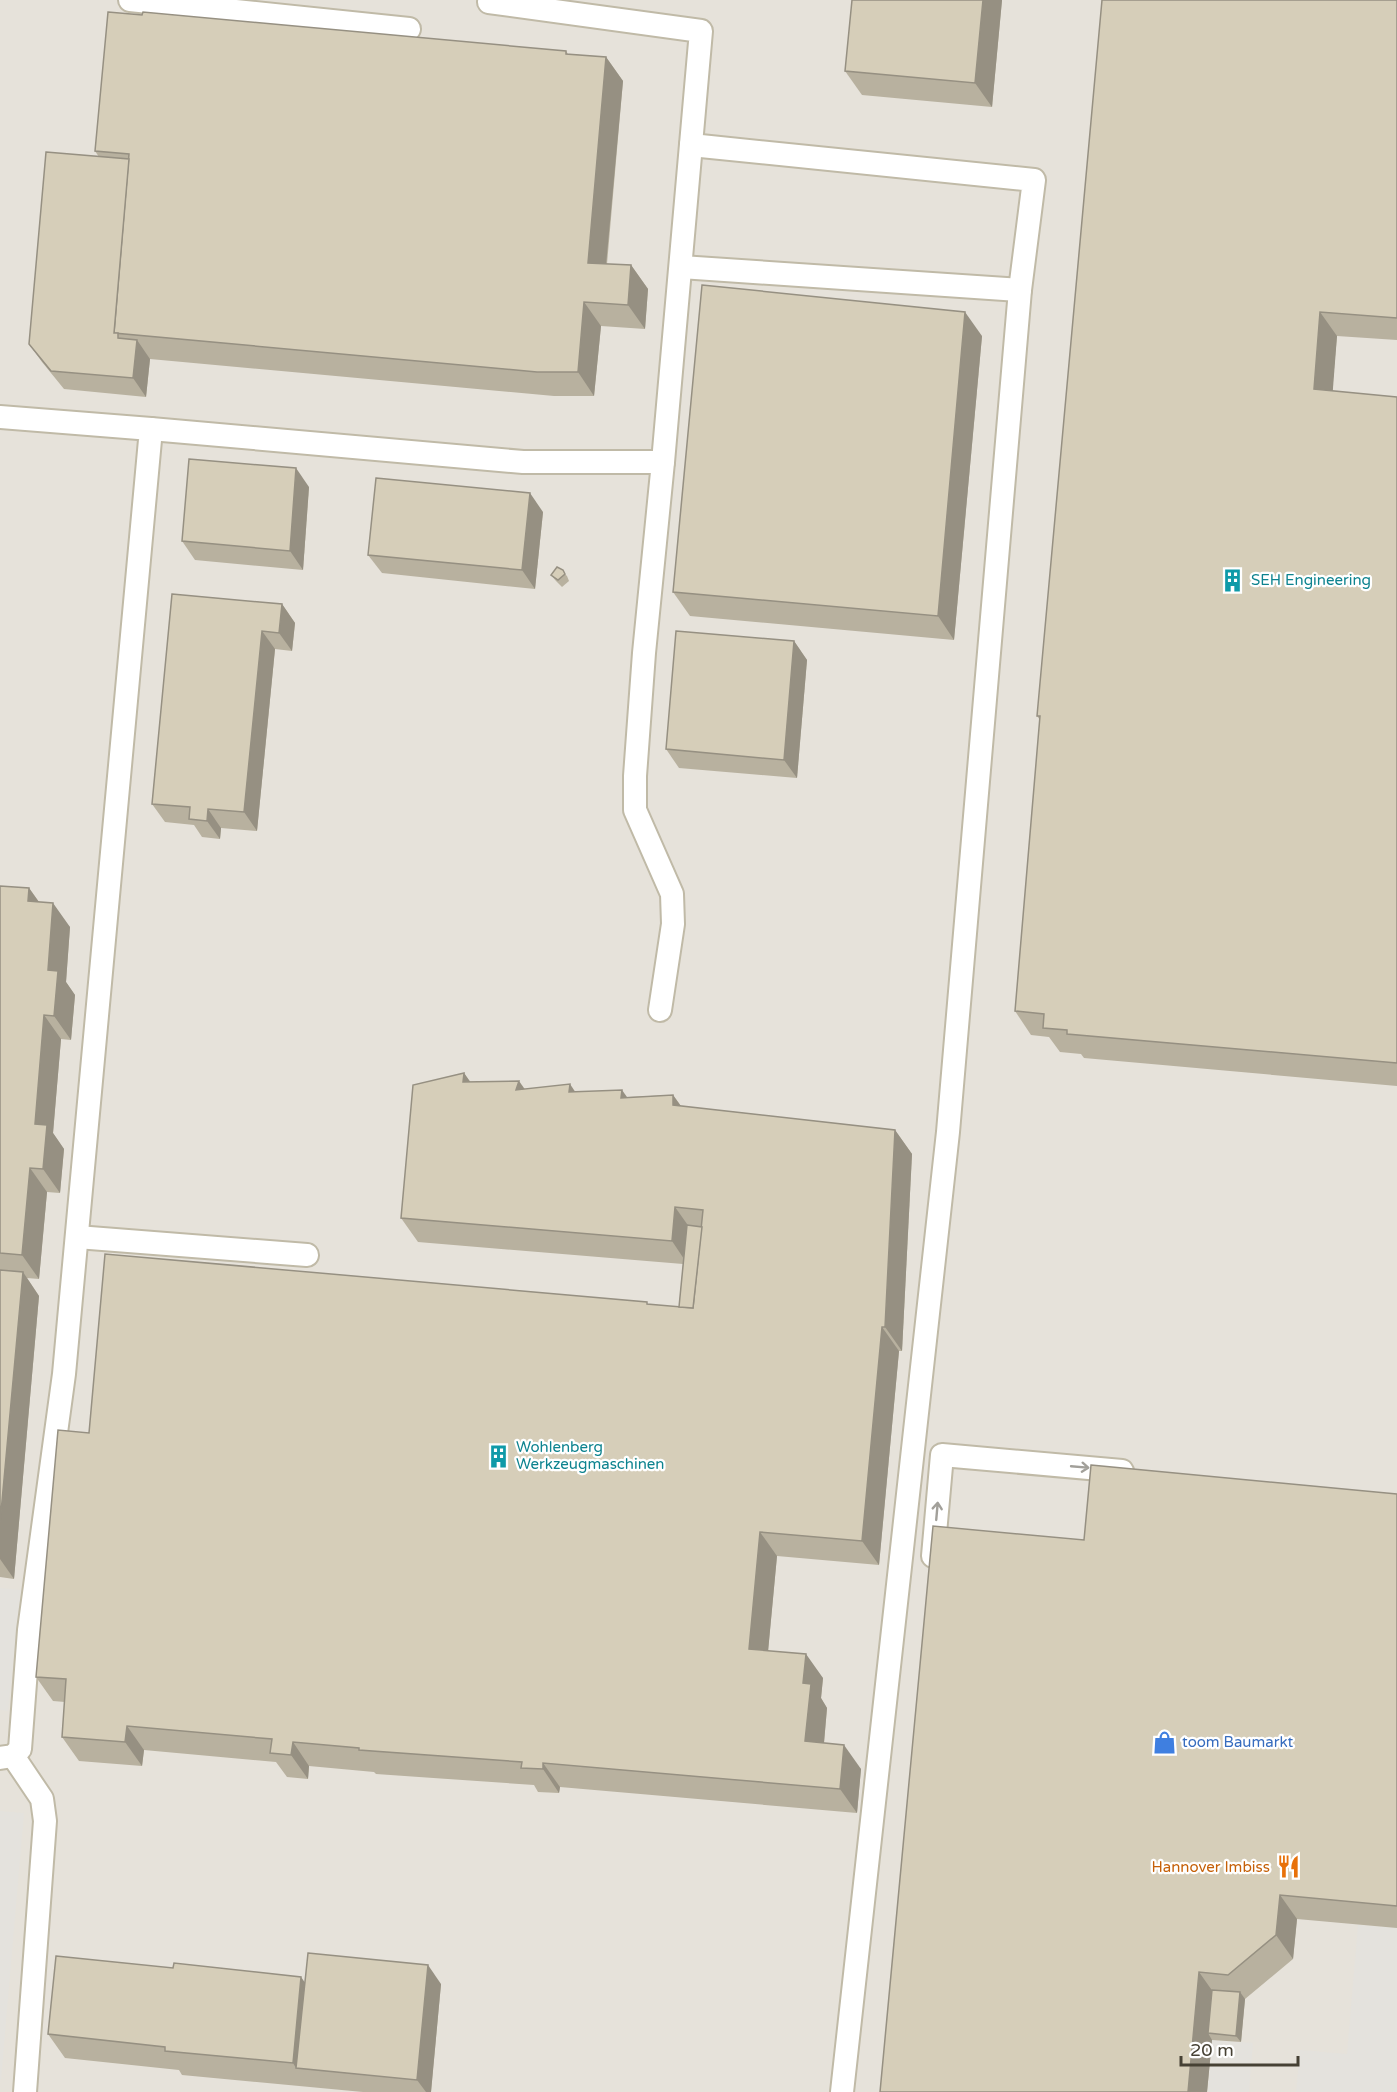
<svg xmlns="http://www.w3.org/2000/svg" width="1397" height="2092" viewBox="0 0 1397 2092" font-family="'Varela Round',sans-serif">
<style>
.industrial{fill:#e6e2da}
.parking{fill:#e4e2dd}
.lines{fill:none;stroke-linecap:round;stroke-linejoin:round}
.lane-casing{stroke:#c0baa7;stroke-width:26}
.lane{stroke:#fff;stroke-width:22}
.wall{fill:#b8b19f}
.shaded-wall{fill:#969082}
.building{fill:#d6ceb9;stroke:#969082;stroke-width:1.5}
.oneway{stroke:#a2a09a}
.labels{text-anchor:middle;stroke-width:4.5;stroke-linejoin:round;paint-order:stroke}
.culture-label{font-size:15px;fill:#0d838f;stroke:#fff;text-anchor:start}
.shop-label{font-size:15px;fill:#366cbe;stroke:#fff;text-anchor:start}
.food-label{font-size:15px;fill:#c56008;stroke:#fff;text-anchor:end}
</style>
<rect width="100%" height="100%" fill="#f4f1e5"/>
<rect class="industrial" x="0" y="0" width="1397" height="2092"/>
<g class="parking">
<path d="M0,1588l21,2 -13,121 -8,-1z"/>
<path d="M0,1811l24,2 -23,267h-1z"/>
<path d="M1358,1925l39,3v164h-101l4,-42 47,4z"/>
<path d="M1212,2040l41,3 -4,49h-41z"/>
</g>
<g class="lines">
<defs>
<g id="lane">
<path d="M130,0l279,29"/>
<path d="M681,267l339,23 14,-110 -343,-35"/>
<path d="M0,417l151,12 -87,945 -35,256 -9,119 -7,7 -13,2"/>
<path d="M151,429l372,33h140l38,-431 -212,-29"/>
<path d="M660,1010l13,-86 -1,-30 -37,-84v-34l9,-123 19,-191"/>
<path d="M77,1237l230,18"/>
<path d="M933,1556l9,-101 180,16"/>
<path d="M13,1756l29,43 3,22 -20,271"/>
<path d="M842,2092l106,-960 72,-842"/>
</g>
</defs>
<use href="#lane" class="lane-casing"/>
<use href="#lane" class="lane"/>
</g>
<g class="wall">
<path d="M1002,0l-10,107 -130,-12 -17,-24z"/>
<path d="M1397,0v340l-60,-4 -5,55 65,6v689l-313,-28 -3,-4 -21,-2 -11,-15 -18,-2 -16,-24 25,-291 -3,-4 172,-715z"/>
<path d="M566,51l2,3 38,3 17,24 -16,183 24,1 17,24 -3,40 -44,-3 -7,70h-40l-404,-37 -4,38 -82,-8 -22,-27 -13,-18 70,-187 -4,-6z"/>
<path d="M982,336l-28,304 -264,-24 -17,-24z"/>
<path d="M309,487l-6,83 -108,-10 -13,-19z"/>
<path d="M543,512l-8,77 -153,-16 -14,-18z"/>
<path d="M557,567l10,9 2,5 -7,6 -6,-6 -5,-6z"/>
<path d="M172,594l110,10 13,19 -3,28 -17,-2 -18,182 -36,-3 -1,11 -18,-2 -8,-12 -29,-3 -13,-18z"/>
<path d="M794,641l13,19 -10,118 -118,-10 -13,-19z"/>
<path d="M0,886l29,2 10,14 31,25 -4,55 9,13 -4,45 -10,-1 -8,94 11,16 -4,44 -13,-1 -8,87 -12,-1 12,18 -25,283 -14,-2z"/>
<path d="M464,1073l6,9 55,7 50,3 52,5 46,-2 8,11 214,24 17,24 -10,197h-3l-20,214 -102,-9 -9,95 55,27 -2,20 6,10 -3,35 37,26 -4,44 -297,-26 -1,6 -21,-1 -4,-7 -158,-11 -2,-2 -65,-6 -1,13 -21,-2 -11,-15 -132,-12 -2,16 -63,-5 -17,-24 3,-35 -12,-1 -17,-24 53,-244 560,-129 30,3 4,-43 -265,-22 -17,-24z"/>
<path d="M1397,1494v434l-100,-9 -4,40 -48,40 -4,43 -29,-2 -5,52h-327l204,-552z"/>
<path d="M305,1982l136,2 -10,108h-68l-181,-17 -3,-5 -114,-12 -17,-24z"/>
</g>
<g class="shaded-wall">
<path d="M983,0h19l-10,107 -17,-24z"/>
<path d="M606,57l17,24 -19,206 -16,-24z"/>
<path d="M631,265l17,24 -3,40 -17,-24z"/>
<path d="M584,302l17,24 -7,70 -16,-24z"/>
<path d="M965,312l17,24 -28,304 -16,-24z"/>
<path d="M1320,312l17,24 -6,78 -17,-25z"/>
<path d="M137,340l13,19 -4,38 -13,-19z"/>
<path d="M296,468l13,19 -6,83 -13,-19z"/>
<path d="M530,493l13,19 -8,77 -13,-19z"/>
<path d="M282,604l13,19 -3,28 -13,-18z"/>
<path d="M262,631l13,18 -18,182 -13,-19z"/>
<path d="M794,641l13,19 -10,118 -13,-18z"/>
<path d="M208,809l13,19 -1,11 -13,-18z"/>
<path d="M29,888l17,24 -18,-11z"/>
<path d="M53,903l17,24 -4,55 9,13 -4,45 -17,-24 -6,-46z"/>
<path d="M44,1015l17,24 -8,94 11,16 -4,44 -17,-24 -8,-45z"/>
<path d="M464,1073l17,24 -18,-15z"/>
<path d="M519,1081l17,24 -20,-15z"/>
<path d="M570,1084l16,24 -17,-16z"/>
<path d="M622,1090l17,24 -18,-16z"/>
<path d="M673,1095l17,24 -17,-14z"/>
<path d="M895,1130l17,24 -10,197 -17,-24z"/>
<path d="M30,1168l17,24 -8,87 -17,-24z"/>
<path d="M675,1207l17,24 -4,34 -16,-24z"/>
<path d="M23,1272l16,24 -25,283 -14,-20v-36z"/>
<path d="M882,1327l17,24 -20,214 -17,-24z"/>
<path d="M760,1532l17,24 -11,117 -17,-24z"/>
<path d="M806,1654l17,24 -2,20 6,10 -5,57 -17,-24 -2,-58z"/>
<path d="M127,1726l17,24 -2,16 -17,-24z"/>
<path d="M293,1742l16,24 -1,13 -17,-24z"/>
<path d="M844,1745l17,24 -4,44 -17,-24z"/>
<path d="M543,1763l17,24 -1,6 -16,-24z"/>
<path d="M1280,1895l17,24 -4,40 -17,-24z"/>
<path d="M428,1965l13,19 -10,108h-5l-9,-12z"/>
<path d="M1199,1972l17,24 -8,37 4,7 -5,52h-19z"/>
<path d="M301,1977l17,24 -22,67 -3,-5z"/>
<path d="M1240,1992l5,7 -4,43 -5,-6z"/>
</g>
<g class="building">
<path d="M852,0h131l-8,83 -130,-12z"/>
<path d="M1102,0h295v318l-77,-6 -6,77 83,8v666l-330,-29v-4l-24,-2 1,-14 -29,-3 25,-295h-3z"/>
<path d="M108,12l34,3 1,-3 423,39v3l40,3 -18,206 43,2 -3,40 -44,-3 -6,70h-41l-423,-39 15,-179 -34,-3z"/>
<path d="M46,152l83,7 -15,174h4v5l19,2 -4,38 -82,-7 -22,-27z"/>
<path d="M702,285l263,27 -27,304 -265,-24z"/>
<path d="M189,459l107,9 -6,83 -108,-10z"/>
<path d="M376,478l154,15 -8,77 -154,-15z"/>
<path d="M557,567l6,3 2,4 -7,6 -7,-5z"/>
<path d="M172,594l110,10 -3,29 -17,-2 -18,181 -36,-3 -1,12 -18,-2 1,-12 -38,-3z"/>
<path d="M676,631l118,10 -10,119 -118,-11z"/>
<path d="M0,886l29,2 -1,13 25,2 -5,67 10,1 -4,45 -10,-1 -9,109 12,1 -4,44 -13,-1 -8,87 -22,-2z"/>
<path d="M464,1073l-1,9 56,-1 -3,9 54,-6 -1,8 53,-2 -1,8 52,-3v10l222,25 -10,197h-3l-20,214 -102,-9 -11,117 57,5 -3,29 8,1 -6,57 39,4 -4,44 -297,-26v6l-22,-1 1,-6 -163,-12v-2l-66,-6 -2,13 -21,-2 2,-14 -145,-13 -2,16 -63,-5 4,-58 -30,-2 22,-247 31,3 16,-179 542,48v2l46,4 10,-98 -28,-3 -3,34 -271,-23 12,-133z"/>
<path d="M687,1225l15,2 -9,81 -14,-1z"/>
<path d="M0,1270l23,2 -23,251z"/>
<path d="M1091,1465l306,29v412l-117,-11 -4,40 -48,40 -29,-3 -11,120h-308l53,-566 151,14z"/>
<path d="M308,1953l120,12 -11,115 -121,-12z"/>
<path d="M56,1956l117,12 1,-5 127,14 -8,86 -128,-12v-4l-117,-13z"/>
<path d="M1212,1990l28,2 -4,44 -28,-3z"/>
</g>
<defs><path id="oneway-shaft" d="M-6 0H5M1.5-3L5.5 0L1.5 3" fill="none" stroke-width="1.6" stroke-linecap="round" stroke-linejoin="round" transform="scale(1.5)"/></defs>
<g class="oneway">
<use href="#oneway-shaft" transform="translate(1080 1467) rotate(5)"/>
<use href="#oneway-shaft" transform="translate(937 1511) rotate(-85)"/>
</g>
<defs>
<symbol id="building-bare" viewBox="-9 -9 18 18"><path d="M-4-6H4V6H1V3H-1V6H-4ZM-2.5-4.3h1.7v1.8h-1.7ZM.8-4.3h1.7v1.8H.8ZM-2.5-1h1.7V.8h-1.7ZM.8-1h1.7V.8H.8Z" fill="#0f9aa8" stroke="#fff" stroke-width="2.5" paint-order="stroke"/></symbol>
<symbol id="shop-bare" viewBox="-9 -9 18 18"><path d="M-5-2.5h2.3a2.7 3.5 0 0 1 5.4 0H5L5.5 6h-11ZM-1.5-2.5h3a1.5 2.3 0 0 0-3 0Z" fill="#3f7fe0" stroke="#fff" stroke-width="2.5" paint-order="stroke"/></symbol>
<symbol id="restaurant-bare" viewBox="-9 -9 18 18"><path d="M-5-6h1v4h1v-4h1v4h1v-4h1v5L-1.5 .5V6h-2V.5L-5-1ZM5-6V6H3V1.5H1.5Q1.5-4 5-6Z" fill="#e8710a" stroke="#fff" stroke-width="2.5" paint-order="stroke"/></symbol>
</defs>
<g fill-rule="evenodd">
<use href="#building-bare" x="1216" y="564" width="33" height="33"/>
<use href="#building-bare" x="482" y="1440" width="33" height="33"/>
<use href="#shop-bare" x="1148" y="1726" width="33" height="33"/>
<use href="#restaurant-bare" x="1272" y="1850" width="33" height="33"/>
</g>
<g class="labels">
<g class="culture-label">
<text x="1251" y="585">SEH Engineering</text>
<text x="516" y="1452">Wohlenberg<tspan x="516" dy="17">Werkzeugmaschinen</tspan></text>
</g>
<g class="shop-label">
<text x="1182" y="1747">toom Baumarkt</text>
</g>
<g class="food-label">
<text x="1270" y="1872">Hannover Imbiss</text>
</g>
</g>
<path d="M1181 2056v9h117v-9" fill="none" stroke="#464134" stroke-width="3"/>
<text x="1190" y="2056" font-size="18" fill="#464134" stroke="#ffffff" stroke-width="4.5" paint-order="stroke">20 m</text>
</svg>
